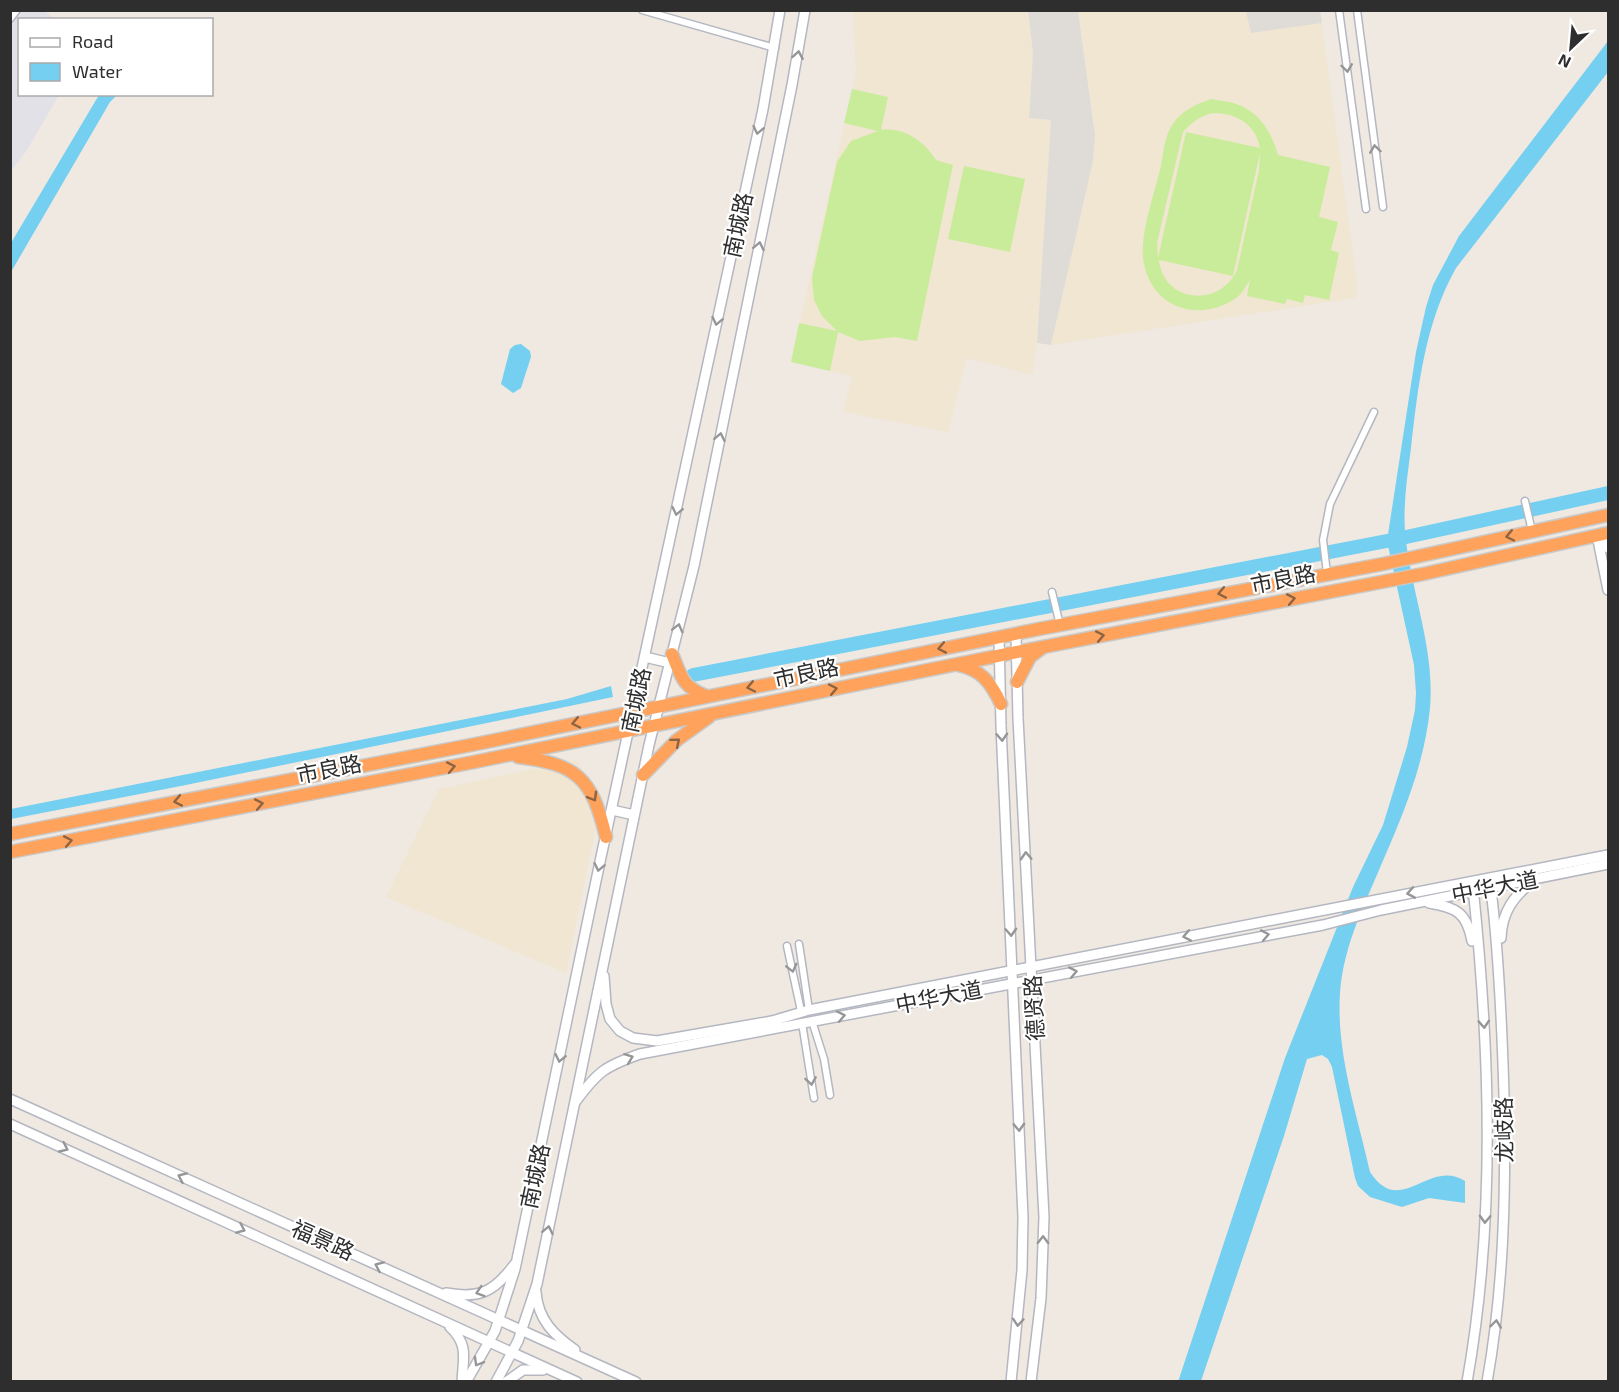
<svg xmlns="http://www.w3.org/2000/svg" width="1619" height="1392" viewBox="0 0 1619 1392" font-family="'Exo 2','Noto Sans SC',sans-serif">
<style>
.industrial{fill:#e3e1e8}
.education{fill:#f0e6d1}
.pitch{fill:#c9ec9a;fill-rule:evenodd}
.plaza{fill:#dfdcd8}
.water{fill:#75cff0}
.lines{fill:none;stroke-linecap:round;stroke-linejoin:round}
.river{stroke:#75cff0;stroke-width:14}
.street-casing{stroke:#b4b7c1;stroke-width:9}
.secondary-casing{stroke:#b4b7c1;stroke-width:12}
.highway-casing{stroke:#c9c9c9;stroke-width:15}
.street{stroke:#fff;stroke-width:6}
.secondary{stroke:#fff;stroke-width:9}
.highway{stroke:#ffa35c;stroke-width:12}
.oneway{stroke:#969696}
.oneway2{stroke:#8c6343}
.labels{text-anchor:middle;stroke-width:4.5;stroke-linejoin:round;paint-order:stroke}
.street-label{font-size:22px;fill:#2e2e2e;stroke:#fff}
</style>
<rect width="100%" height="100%" fill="#efe9e1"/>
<path class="industrial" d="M10,11h34l12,8 -36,1v74l39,1 -32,55 -16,21z"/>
<g class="education">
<path d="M853,11h175l5,42 -4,65 22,2 -14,223 -5,32 -65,-17 -19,74 -105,-20 9,-36 -61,-14 65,-290z"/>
<path d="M1078,11h242l38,280 -3,7 -304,47 43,-192 1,-18z"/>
<path d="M577,760l24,41 -35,172 -180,-76 53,-108z"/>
</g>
<g class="pitch">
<path d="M852,89l36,8 -7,33c23,-3 43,11 55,30l17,5 -36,176 -22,-4 -35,4 -22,-9 -8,39 -39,-9 8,-39 38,8 -15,-15 -8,-16 -2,-22 25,-116 14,-21 27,-10 -34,-8z"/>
<path d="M1212,99c8,2 17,2 24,5 23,7 36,29 42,51l52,12 -11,50 19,5 -7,28 8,3 -10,47 -24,-5 -2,8 -16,-4 -2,5 -38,-8 3,-16c-4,6 -8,14 -14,18 -36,25 -83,11 -92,-34 -6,-25 11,-72 17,-98 2,-11 3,-25 8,-35 8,-18 26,-27 43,-32zM1213,113c23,0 43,11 47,35l-74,-16 -28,126 -1,-15 26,-111c9,-10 17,-16 30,-19zM1260,153l-1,17 -22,100c-18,39 -74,32 -78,-10l74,16z"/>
<path d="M964,166l61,13 -15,73 -62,-13z"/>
</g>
<g class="plaza">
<path d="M1028,11h50l17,124 -2,26 -42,184 -14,-2 14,-223 -22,-2 4,-65z"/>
<path d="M1246,11h74l2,12 -71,10z"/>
</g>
<g class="water">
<path d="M1608,41v31l-152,196c-31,55 -38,118 -45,180 -4,31 -9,62 -5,93 7,56 29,111 24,167 -6,61 -30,113 -54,169 -16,37 -33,74 -36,116 -4,60 17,121 30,179 31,47 58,-14 95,9v22l-36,-5 -27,9 -32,-10 -12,-11 -3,-8 -23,-111 -4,-8 -6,-4 -15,4 -23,77 -83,245 -23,1 107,-324 68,-171 30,-62 24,-78 8,-37 1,-17 -2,-28 -27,-124 29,-189 10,-45 7,-22 26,-49z"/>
<path d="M99,95h18l-7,7 -99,170v-29z"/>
<path d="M521,344l9,7 1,6 -10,31 -8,5 -12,-9 9,-35 5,-4z"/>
<path d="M611,686l2,11 -432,89 -170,33v-10l556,-110z"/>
</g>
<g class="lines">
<path class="river" d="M693,675l704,-136 211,-46"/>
<defs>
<g id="street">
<path d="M642,10l133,38"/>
<path d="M1339,10l27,199"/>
<path d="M1357,10l26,197"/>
<path d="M10,19l7,-9"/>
<path d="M1525,501l7,30"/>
<path d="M1327,573l-4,-33 7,-36 44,-92"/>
<path d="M1052,592l8,33"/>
<path d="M799,944l10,66"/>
<path d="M787,946l14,65"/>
<path d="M812,1021l12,38 6,36"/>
<path d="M802,1023l12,75"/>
</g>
<g id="secondary">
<path d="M1605,533l3,15"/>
<path d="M1597,535l11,55"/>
<path d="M1016,634l2,84 26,499 -3,81 -10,84"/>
<path d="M999,637l2,89 22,491 -1,53 -11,112"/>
<path d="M645,657l25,6"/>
<path d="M612,810l22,5"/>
<path d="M1429,903c27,4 38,10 43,38"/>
<path d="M1501,938c1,-27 13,-42 33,-58"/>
<path d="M604,976l2,28 4,15 10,12 13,7 24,3 115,-20 37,-11 799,-155"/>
<path d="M10,1099l626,283"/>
<path d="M576,1101c22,-30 30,-35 64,-47l683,-129 58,-15 227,-46"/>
<path d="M10,1124l567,258"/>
<path d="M536,1292c2,28 18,43 39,58"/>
<path d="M446,1293c33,6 48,-1 68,-28"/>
<path d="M450,1327c19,18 13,31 12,55"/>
<path d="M466,1382l29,-51 20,-62 86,-412 162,-748 17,-99"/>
<path d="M496,1382l22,-41 19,-57 112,-539 45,-179 98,-481 13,-75"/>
<path d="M506,1382l17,-12h20"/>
<path d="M1467,1382c29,-163 23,-331 6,-495"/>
<path d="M1487,1382c17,-95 19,-191 17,-287 -2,-71 -5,-143 -14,-214"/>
</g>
<g id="highway">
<path d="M672,654c10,24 10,32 34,42"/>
<path d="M958,665c24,5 33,18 43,39"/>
<path d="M1017,682l13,-25 12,-9"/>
<path d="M518,757c59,7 74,21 88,80"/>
<path d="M643,775l34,-35 32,-23"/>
<path d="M10,834l461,-89 568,-116 344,-65 225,-49"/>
<path d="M10,852l464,-90 543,-110 406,-78 185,-41"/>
</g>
</defs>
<use href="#street" class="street-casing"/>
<use href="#secondary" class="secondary-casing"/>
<use href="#highway" class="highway-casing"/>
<use href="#street" class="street"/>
<use href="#secondary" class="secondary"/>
<use href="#highway" class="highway"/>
</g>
<defs><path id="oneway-chevron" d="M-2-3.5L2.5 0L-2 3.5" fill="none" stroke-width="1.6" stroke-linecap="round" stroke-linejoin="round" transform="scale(1.5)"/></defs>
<g class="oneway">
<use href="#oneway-chevron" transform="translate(798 55) rotate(-80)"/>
<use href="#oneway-chevron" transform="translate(1347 68) rotate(82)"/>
<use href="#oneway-chevron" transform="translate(758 130) rotate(102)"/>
<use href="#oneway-chevron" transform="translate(1375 149) rotate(-98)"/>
<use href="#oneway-chevron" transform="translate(759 246) rotate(-78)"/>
<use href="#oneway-chevron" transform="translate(717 321) rotate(102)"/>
<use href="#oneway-chevron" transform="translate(720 437) rotate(-78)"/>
<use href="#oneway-chevron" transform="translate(677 511) rotate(102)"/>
<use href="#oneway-chevron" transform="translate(678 628) rotate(-76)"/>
<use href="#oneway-chevron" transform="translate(1002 737) rotate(87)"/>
<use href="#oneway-chevron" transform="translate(1026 856) rotate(-93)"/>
<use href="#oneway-chevron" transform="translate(599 867) rotate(102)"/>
<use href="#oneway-chevron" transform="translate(1411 893) rotate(170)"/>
<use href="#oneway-chevron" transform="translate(1011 932) rotate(87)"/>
<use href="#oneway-chevron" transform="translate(1265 935) rotate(-11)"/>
<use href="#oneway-chevron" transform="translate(1187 936) rotate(169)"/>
<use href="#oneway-chevron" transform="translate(792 968) rotate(76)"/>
<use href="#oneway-chevron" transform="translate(1073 972) rotate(-11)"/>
<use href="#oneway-chevron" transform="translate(841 1016) rotate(-11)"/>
<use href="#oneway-chevron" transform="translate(1484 1024) rotate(86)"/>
<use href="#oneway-chevron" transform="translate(560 1058) rotate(102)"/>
<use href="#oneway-chevron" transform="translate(629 1058) rotate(-21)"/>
<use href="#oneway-chevron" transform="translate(811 1081) rotate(81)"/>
<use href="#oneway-chevron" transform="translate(1019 1127) rotate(88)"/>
<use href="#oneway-chevron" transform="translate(64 1148) rotate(25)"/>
<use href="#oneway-chevron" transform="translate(182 1177) rotate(-156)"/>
<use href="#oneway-chevron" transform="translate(1485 1219) rotate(92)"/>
<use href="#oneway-chevron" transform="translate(241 1229) rotate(24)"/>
<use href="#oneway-chevron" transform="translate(548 1230) rotate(-78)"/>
<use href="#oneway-chevron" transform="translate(1043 1240) rotate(-89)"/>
<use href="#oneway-chevron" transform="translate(379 1266) rotate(-156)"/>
<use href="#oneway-chevron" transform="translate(480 1292) rotate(162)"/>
<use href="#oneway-chevron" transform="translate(1018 1322) rotate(94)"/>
<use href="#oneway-chevron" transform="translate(1496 1324) rotate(-83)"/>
<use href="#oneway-chevron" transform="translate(478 1362) rotate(120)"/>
</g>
<g class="oneway2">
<use href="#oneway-chevron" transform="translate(1510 536) rotate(168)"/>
<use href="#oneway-chevron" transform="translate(1222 593) rotate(169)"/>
<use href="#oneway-chevron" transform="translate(1291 599) rotate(-11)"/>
<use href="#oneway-chevron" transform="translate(1100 636) rotate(-11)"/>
<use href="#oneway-chevron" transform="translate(942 648) rotate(169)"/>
<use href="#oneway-chevron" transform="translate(751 687) rotate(168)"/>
<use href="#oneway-chevron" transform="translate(833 689) rotate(-12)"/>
<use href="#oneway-chevron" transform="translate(576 723) rotate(168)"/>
<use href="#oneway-chevron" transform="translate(676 742) rotate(-40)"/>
<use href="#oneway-chevron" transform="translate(451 767) rotate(-11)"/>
<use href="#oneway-chevron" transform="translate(593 797) rotate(60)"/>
<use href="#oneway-chevron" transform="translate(178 801) rotate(169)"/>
<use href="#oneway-chevron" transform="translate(259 804) rotate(-11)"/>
<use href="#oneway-chevron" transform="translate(68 841) rotate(-11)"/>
</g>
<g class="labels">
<g class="street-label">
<text transform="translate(738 225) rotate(-78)" y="8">南城路</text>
<text transform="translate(1283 579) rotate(-11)" y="8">市良路</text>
<text transform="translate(806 673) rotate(-12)" y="8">市良路</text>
<text transform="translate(636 700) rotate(-78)" y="8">南城路</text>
<text transform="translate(329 769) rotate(-11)" y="8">市良路</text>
<text transform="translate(1495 887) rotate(-11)" y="8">中华大道</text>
<text transform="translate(939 997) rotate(-11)" y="8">中华大道</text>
<text transform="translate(1034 1008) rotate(-93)" y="8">德贤路</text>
<text transform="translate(1504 1130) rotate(-91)" y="8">龙岐路</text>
<text transform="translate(535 1176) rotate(-78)" y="8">南城路</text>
<text transform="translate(323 1240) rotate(24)" y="8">福景路</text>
</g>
</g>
<rect width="1619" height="1392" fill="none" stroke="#2e2e2e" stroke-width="24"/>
<rect x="18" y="18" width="195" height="78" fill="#ffffff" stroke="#ababab" stroke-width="1.5"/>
<rect x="30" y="38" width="30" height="9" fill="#ffffff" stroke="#ababab" stroke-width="1.5"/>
<text x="72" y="48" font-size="18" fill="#2e2e2e">Road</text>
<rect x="30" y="63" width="30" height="18" fill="#75cff0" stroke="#ababab" stroke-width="1.5"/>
<text x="72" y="78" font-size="18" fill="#2e2e2e">Water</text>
<g transform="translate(1571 48) rotate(206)" stroke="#ffffff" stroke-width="4.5" paint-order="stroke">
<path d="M0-4.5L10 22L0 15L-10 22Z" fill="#2e2e2e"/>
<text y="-9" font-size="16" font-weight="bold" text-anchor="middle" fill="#2e2e2e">N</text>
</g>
</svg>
